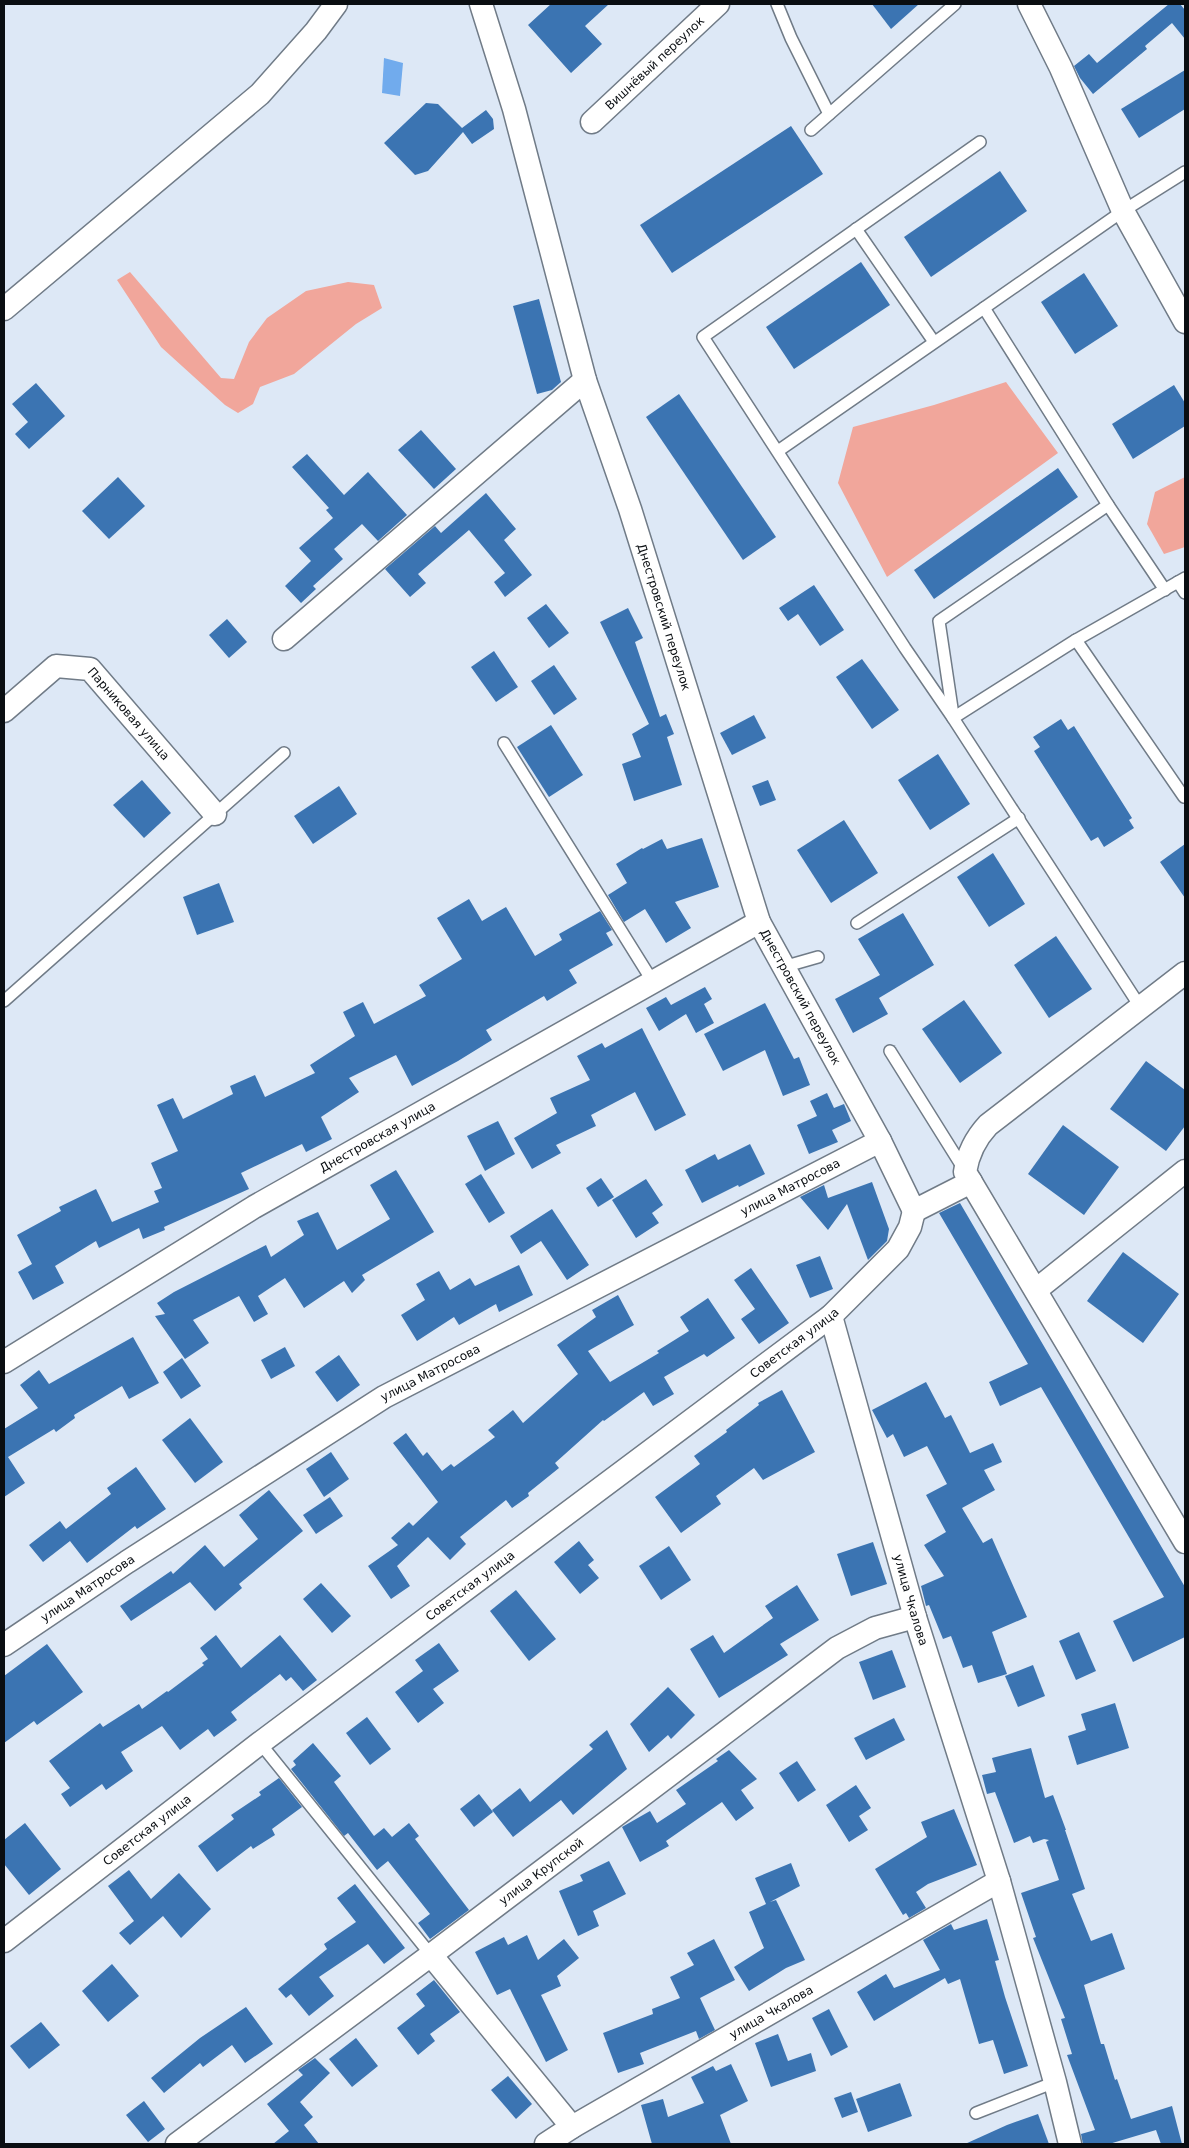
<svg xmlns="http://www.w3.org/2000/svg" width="1189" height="2148" viewBox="0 0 1189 2148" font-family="'DejaVu Sans',sans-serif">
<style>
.green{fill:#f1a69b}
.water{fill:#71abed}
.building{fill:#3b74b2}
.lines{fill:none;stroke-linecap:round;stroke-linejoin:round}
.service-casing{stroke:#707b87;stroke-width:14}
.minor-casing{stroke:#707b87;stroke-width:25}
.service{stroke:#fff;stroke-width:11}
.minor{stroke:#fff;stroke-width:22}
.labels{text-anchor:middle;stroke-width:4;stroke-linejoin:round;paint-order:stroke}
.street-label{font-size:12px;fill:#0a0e12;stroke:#eef5fd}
</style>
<rect width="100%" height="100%" fill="#dde8f6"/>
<g class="green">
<path d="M130,272l91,106 13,1 15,-37 18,-24 39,-27 42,-9 26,3 8,23 -26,16 -62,50 -34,13 -7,17 -15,9 -13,-8 -64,-58 -44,-67z"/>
<path d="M1006,382l52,71 -171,124 -49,-94 15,-56 81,-22z"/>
<path d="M1185,477v70l-21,7 -17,-30 8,-32z"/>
</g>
<path class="water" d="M384,58l19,5 -3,33 -18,-3z"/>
<g class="building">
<path d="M551,4h58l-24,22 17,18 -31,29 -43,-48z"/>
<path d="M872,4h47l-28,25z"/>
<path d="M1169,4h11l5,6v29l-13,-16 -27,23 2,3 -54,45 -13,-16 -6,-12 15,-12 8,9z"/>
<path d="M1185,70v39l-46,29 -18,-29z"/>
<path d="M426,103l12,1 24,24 24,-18 7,9 1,10 -22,15 -9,-12 -35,39 -13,4 -31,-32z"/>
<path d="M791,126l32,48 -151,99 -32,-48z"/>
<path d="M1000,171l27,40 -96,66 -27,-40z"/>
<path d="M861,262l29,43 -96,64 -28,-42z"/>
<path d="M1084,273l34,53 -43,28 -34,-52z"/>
<path d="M539,299l22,83 -9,8 -15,4 -24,-88z"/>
<path d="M36,383l29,33 -36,33 -14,-15 13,-12 -16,-18z"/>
<path d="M1174,385l11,18v23l-52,33 -21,-35z"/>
<path d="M679,394l97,143 -33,23 -97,-143z"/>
<path d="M421,430l35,39 -22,20 -36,-39z"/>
<path d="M307,454l37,41 24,-23 39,43 -29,26 -16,-17 -28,25 9,10 -30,27 3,3 -15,14 -16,-17 26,-25 -12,-13 34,-30 -7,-8 3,-2 -37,-41z"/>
<path d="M1058,468l20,29 -144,102 -20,-29z"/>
<path d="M118,477l27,29 -36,33 -27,-28z"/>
<path d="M486,493l30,36 -12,11 28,35 -27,22 -11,-15 11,-9 -36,-43 -51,44 8,9 -16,14 -25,-28 50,-43 6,7z"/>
<path d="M814,585l30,45 -24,16 -22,-32 -10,7 -9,-13z"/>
<path d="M546,604l23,29 -20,15 -22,-30z"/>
<path d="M628,608l15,30 -8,4 25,75 6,-3 8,20 -7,3 15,48 -48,16 -12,-37 19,-7 -9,-23 17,-10 -49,-102z"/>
<path d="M227,619l20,23 -18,16 -20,-23z"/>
<path d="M494,651l24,36 -22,15 -25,-35z"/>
<path d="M862,659l37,51 -27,19 -36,-52z"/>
<path d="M554,665l23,34 -23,16 -23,-34z"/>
<path d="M754,715l12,23 -34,17 -12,-22z"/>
<path d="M1061,719l7,11 6,-4 58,92 -3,2 5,8 -30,19 -6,-10 -7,4 -57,-90 6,-4 -7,-10z"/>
<path d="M551,725l32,50 -34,22 -32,-50z"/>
<path d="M938,754l32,50 -40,26 -32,-50z"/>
<path d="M142,780l29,33 -27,25 -31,-33z"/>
<path d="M768,780l8,20 -16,6 -8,-20z"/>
<path d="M339,786l18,28 -44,30 -19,-28z"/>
<path d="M844,820l34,53 -47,30 -34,-53z"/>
<path d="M702,838l17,49 -44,15 16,26 -25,15 -21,-34 -21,13 -16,-27 19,-12 -11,-19 26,-16 1,1 19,-10 5,10z"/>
<path d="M1185,844v54l-25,-36z"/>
<path d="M993,853l32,51 -36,23 -32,-50z"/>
<path d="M219,883l15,39 -37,13 -14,-38z"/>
<path d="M469,899l13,22 24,-14 29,49 27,-16 -3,-6 41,-23 12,19 -6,3 7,12 -44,25 8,13 -30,18 -3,-5 -58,34 6,10 -34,21 -46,25 -16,-31 -47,23 10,14 -38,25 11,22 -26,13 -4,-8 -61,29 8,16 -85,38 1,3 -22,9 -4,-11 -40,20 -3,-7 -41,25 9,17 -31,17 -15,-28 14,-8 -15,-29 44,-24 -2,-4 37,-18 16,33 47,-20 -5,-11 8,-3 -11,-25 27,-12 -21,-46 16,-7 10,21 50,-25 -3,-8 25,-11 10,22 50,-24 -5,-8 45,-29 -12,-24 20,-10 11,22 52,-28 -7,-11 43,-26 -25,-41z"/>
<path d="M903,913l31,52 -55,33 9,16 -35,19 -18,-34 45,-24 -22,-36z"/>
<path d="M1056,936l36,53 -43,29 -35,-53z"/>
<path d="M705,987l7,12 -8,5 10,19 -18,10 -10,-19 -27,17 -13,-23 20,-11 5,8z"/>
<path d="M964,1000l38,53 -42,30 -38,-54z"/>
<path d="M765,1003l29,56 5,-2 11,28 -27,11 -18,-46 -42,21 -19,-37z"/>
<path d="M642,1028l44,87 -31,16 -20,-39 -44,23 5,11 -40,19 5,8 -29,16 -18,-31 43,-25 -7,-15 40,-18 -13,-24 25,-13 3,5z"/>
<path d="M1146,1061l39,29v36l-19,25 -56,-42z"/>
<path d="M827,1093l7,15 10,-4 7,17 -19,9 6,12 -29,12 -12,-29 20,-9 -7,-15z"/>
<path d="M498,1121l17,33 -30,17 -18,-35z"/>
<path d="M1063,1125l56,42 -35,48 -56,-41z"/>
<path d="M750,1144l15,30 -26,13 -1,-2 -36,18 -17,-33 30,-16 3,6z"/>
<path d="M396,1170l38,62 -72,43 3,5 -13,13 -8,-12 -40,27 -19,-30 -27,18 10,18 -14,8 -15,-26 -46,24 16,23 -24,16 -30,-43 10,-2 -8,-11 17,-11 92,-47 5,12 33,-22 -7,-14 21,-9 19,38 53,-31 -20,-34z"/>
<path d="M481,1174l24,39 -16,10 -24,-39z"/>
<path d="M601,1178l13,19 -16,10 -12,-19z"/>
<path d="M646,1179l17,26 -11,8 7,10 -23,15 -24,-38z"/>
<path d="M872,1182l17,47 -2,12 -19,19 -21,-56 -19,26 -28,-33 24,-12 4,13z"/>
<path d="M960,1203l225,384v50l-52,25 -20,-41 51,-24 -123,-210 -41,19 -11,-24 39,-18 -89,-151z"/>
<path d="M552,1209l37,56 -22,15 -26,-39 -20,13 -11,-18z"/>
<path d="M1123,1252l56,42 -36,49 -56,-42z"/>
<path d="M820,1256l13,33 -23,9 -14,-33z"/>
<path d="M519,1265l14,30 -34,17 -3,-8 -37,21 -5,-8 -37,24 -16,-26 24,-15 -9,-16 23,-13 11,19 20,-12 5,8z"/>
<path d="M751,1268l38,55 -30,21 -18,-25 14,-10 -21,-29z"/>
<path d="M618,1295l16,30 -46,26 22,31 49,-29 -2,-2 32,-20 -9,-14 28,-19 27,40 -28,19 -3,-3 -40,23 10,17 -21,12 -9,-14 -40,29 -1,-1 -48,43 4,5 -31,25 1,3 -17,12 -6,-8 -46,37 6,7 -16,16 -22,-23 -31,29 13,20 -19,13 -23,-33 30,-21 -7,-7 18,-16 4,4 25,-24 -45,-59 13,-10 17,23 4,-4 15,19 9,-7 3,3 41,-30 -7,-7 25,-20 10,13 55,-49 -21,-29 39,-28 -4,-7z"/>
<path d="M133,1337l26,46 -30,16 -7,-13 -48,29 1,3 -19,14 -2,-3 -46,28 17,26 -21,14v-68l34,-21 -18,-23 19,-15 10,14z"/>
<path d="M285,1347l10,19 -24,13 -10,-19z"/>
<path d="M339,1355l21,30 -23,17 -22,-30z"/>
<path d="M182,1358l19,28 -20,13 -18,-27z"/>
<path d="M926,1382l19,36 6,-3 19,38 23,-10 9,19 -18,8 11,20 -33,18 21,35 9,-5 35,79 -35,15 15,42 -29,9 -6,-18 -9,3 -12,-32 -8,3 -14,-34 -3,1 -5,-20 23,-10 -20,-31 22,-13 -20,-37 21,-11 -20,-38 -23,11 -11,-23 -6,4 -15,-28z"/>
<path d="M782,1390l33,62 -52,28 -9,-12 -38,28 5,8 -40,29 -26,-36 45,-33 -6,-8 33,-24 -1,-2 33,-25 -1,-2z"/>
<path d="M190,1418l33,44 -28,21 -33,-43z"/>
<path d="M331,1452l18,27 -25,18 -18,-28z"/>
<path d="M136,1467l30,42 -29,20 -2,-3 -48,37 -17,-22 -27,21 -14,-17 31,-24 6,8 45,-35 -4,-6z"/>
<path d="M269,1490l34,41 -64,53 3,4 -27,23 -25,-29 -59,39 -11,-15 51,-35 2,3 32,-29 19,22 34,-28 -19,-24z"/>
<path d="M330,1497l13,19 -27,18 -13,-19z"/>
<path d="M579,1541l15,19 -6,5 11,13 -19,16 -26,-32z"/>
<path d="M873,1542l14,42 -36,12 -14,-42z"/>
<path d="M669,1546l22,34 -30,20 -22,-34z"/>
<path d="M321,1583l30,33 -19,17 -29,-34z"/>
<path d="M797,1585l22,35 -39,24 8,11 -69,43 -29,-49 23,-14 11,18 49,-35 -8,-12z"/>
<path d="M516,1590l40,49 -27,22 -39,-50z"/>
<path d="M1079,1632l17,39 -20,9 -17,-39z"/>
<path d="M216,1635l25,33 39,-33 37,45 -14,11 -12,-14 -5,4 -6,-7 -49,38 6,8 -23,17 -6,-8 -28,21 -18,-24 -41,26 12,19 -27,19 -4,-6 -32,23 -9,-13 9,-6 -21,-27 51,-38 3,4 36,-23 3,5 25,-18 1,1 36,-27 -2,-2 6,-4 -8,-11z"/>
<path d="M439,1643l20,28 -26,18 11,14 -26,20 -23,-31 28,-21 -8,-11z"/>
<path d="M47,1644l36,48 -46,33 -3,-4 -30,22v-67z"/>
<path d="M892,1650l14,37 -33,13 -14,-38z"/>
<path d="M1033,1665l12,31 -27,11 -13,-31z"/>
<path d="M668,1687l27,28 -24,24 -3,-4 -19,17 -19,-28z"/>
<path d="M1115,1703l14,45 -52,17 -9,-29 18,-6 -5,-16z"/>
<path d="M367,1717l24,32 -21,16 -24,-32z"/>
<path d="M894,1718l11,22 -39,20 -12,-22z"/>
<path d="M607,1730l20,39 -54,46 -12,-15 -48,37 -21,-27 28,-22 10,14 63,-53 -4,-4z"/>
<path d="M313,1743l28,33 -7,6 40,54 10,-8 8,9 17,-14 10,13 -4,3 54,71 -39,29 -12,-16 12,-9 -42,-53 -11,9 -29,-37 -4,3 -53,-67 5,-4 -3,-4z"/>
<path d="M1031,1748l14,50 8,-3 13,35h-1l20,59 -13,5 19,47 21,-8 13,36 -41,16 17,59h3l11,36 2,-1 14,40 41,-13 10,38h-21l-5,-14 -47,14h-26l-2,-10 14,-4 -28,-75 5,-1 -11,-35 4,-1 -32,-80 3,-1 -15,-44 38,-13 -13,-38 3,-2 -5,-1 -11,4 -3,-7 -16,7 -19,-51 -8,2 -5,-19 14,-3 -4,-14z"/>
<path d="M729,1750l28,29 -16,11 13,18 -18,13 -14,-19 -56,39 3,5 -29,16 -18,-35 28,-16 7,12 29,-19 -10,-14 42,-29 -2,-2z"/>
<path d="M797,1761l19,29 -18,12 -19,-29z"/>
<path d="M279,1778l23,29 -30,22 3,6 -22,14 -2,-3 -34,26 -19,-26 36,-27 -3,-4 30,-20 -2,-3z"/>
<path d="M856,1785l15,23 -12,8 9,14 -19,12 -23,-37z"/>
<path d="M479,1794l14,18 -19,15 -14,-18z"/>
<path d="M954,1809l23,56 -49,19 -12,8 10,16 -17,10 -3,-5 -3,2 -28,-46 52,-32 -6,-15z"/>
<path d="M25,1823l36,46 -32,26 -25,-31v-24z"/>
<path d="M609,1861l17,33 -33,17 6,15 -21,10 -19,-45 24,-10 -3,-6z"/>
<path d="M791,1863l9,23 -30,16 6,-2 29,60 -19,8 -37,23 -15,-24 30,-19 -15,-36 17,-8 -11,-26z"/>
<path d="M129,1870l22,29 28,-26 32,36 -30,29 -18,-22 -33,29 -11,-12 15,-12 -26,-35z"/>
<path d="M355,1884l50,64 -21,16 -16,-20 -49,33 15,19 -25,20 -18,-22 -5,4 -8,-9 49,-40 -3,-5 32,-22 -19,-24z"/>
<path d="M987,1919l12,41 -4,1 10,36 23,69 -24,8 -11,-34 -14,4 -19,-65 -12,5 -3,-6 -71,43 -17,-29 29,-18 8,14 46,-18 -17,-30 28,-16 3,6z"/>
<path d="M527,1935l11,25 26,-21 15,19 -22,18 4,10 -20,9 27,55 -22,12 -36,-73 -13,6 -22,-43 29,-15 4,8z"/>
<path d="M714,1939l21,41 -35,18 15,32 -16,9 -3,-8 -56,22 4,11 -26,9 -15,-40 50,-19 -1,-5 28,-11 -10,-21 24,-12 -7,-12z"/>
<path d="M112,1964l27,32 -31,26 -26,-31z"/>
<path d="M434,1980l26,32 -30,22 5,7 -17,14 -21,-27 28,-22 -9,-12z"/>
<path d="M246,2007l27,37 -28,19 -13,-18 -29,22 -3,-4 -36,30 -13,-15 49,-40z"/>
<path d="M829,2009l19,38 -17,9 -19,-38z"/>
<path d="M41,2022l19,23 -31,24 -19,-23z"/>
<path d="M778,2034l10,27 23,-8 5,18 -45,16 -16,-44z"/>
<path d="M356,2038l22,28 -26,21 -23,-28z"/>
<path d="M315,2058l15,15 -30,29 13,15 -9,8 15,19h-46l16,-13 -22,-27 36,-29 -5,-5z"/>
<path d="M731,2064l17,37 -28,14 11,29h-79l-11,-39 22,-6 5,18 36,-14 -13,-26 22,-11 3,5z"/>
<path d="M508,2076l24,28 -16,15 -25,-29z"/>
<path d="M900,2083l12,33 -44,16 -12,-33z"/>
<path d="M851,2092l7,20 -16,6 -8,-20z"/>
<path d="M144,2101l21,28 -17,13 -22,-27z"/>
<path d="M1038,2114l11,30h-84l42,-19z"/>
</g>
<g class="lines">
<defs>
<g id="service">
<path d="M777,4l14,34 38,76"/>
<path d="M811,130l144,-126"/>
<path d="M856,229l78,113"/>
<path d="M778,451l206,-143"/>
<path d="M1108,505l-124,-197 139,-97 62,-39"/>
<path d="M1178,582l7,11"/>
<path d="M1076,640l108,157 1,-1"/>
<path d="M953,715l-14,-94 169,-116 57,85"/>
<path d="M953,718l-48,-70 -202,-311 277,-195"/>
<path d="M504,743l149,239"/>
<path d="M857,923l162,-105"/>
<path d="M783,967l35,-10"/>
<path d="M4,1001l280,-248"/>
<path d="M1141,1008l-188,-290 123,-78 109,-62"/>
<path d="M890,1051l75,120"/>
<path d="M260,1743l171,212"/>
<path d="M976,2113l79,-31"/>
</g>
<g id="minor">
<path id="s1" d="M481,4l33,105 71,271 45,129 129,413 121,219 34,70"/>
<path d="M1029,4l32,64 62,143 62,111"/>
<path id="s2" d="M592,122l126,-118"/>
<path d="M4,309l256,-215 56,-63 20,-27"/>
<path d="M284,639l301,-259"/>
<path id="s3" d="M4,711l52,-45 34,3 125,145"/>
<path d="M1185,973l-197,152c-13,14 -20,28 -23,47l220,370"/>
<path d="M914,1211l57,-29"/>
<path d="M1036,1290l149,-119"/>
<path id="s4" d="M831,1316l84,301 84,264 56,201 15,62"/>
<path id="s5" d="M4,1362l250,-155 505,-285"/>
<path id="s6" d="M4,1645l123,-83 257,-165 496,-256"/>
<path id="s7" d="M4,1941l256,-198 571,-427 67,-67 12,-22 4,-16"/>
<path d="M431,1955l141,172"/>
<path id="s8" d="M177,2144l254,-189 406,-307 38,-20 40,-11"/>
<path id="s9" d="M546,2144l26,-17 427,-246"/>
</g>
</defs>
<use href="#service" class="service-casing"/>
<use href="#minor" class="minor-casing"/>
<use href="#service" class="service"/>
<use href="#minor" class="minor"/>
</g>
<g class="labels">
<g class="street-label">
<text dy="4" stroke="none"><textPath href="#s2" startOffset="86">Вишнёвый переулок</textPath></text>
<text dy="4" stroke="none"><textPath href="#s1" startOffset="640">Днестровский переулок</textPath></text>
<text dy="4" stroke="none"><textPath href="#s3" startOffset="162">Парниковая улица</textPath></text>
<text dy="4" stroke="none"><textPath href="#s1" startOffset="1045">Днестровский переулок</textPath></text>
<text dy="4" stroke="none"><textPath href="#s5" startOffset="436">Днестровская улица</textPath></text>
<text dy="4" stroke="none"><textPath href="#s6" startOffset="911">улица Матросова</textPath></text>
<text dy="4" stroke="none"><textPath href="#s7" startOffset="991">Советская улица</textPath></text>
<text dy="4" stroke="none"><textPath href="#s6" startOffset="506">улица Матросова</textPath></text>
<text dy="4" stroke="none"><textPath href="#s7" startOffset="586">Советская улица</textPath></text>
<text dy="4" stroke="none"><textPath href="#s6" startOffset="101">улица Матросова</textPath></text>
<text dy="4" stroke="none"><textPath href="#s4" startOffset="295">улица Чкалова</textPath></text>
<text dy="4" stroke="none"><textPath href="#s7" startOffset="181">Советская улица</textPath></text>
<text dy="4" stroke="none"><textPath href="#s8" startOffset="455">улица Крупской</textPath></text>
<text dy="4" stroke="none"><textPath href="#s9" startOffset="261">улица Чкалова</textPath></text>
</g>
</g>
<rect width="1189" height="2148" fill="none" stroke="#0a0e12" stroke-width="10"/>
</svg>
